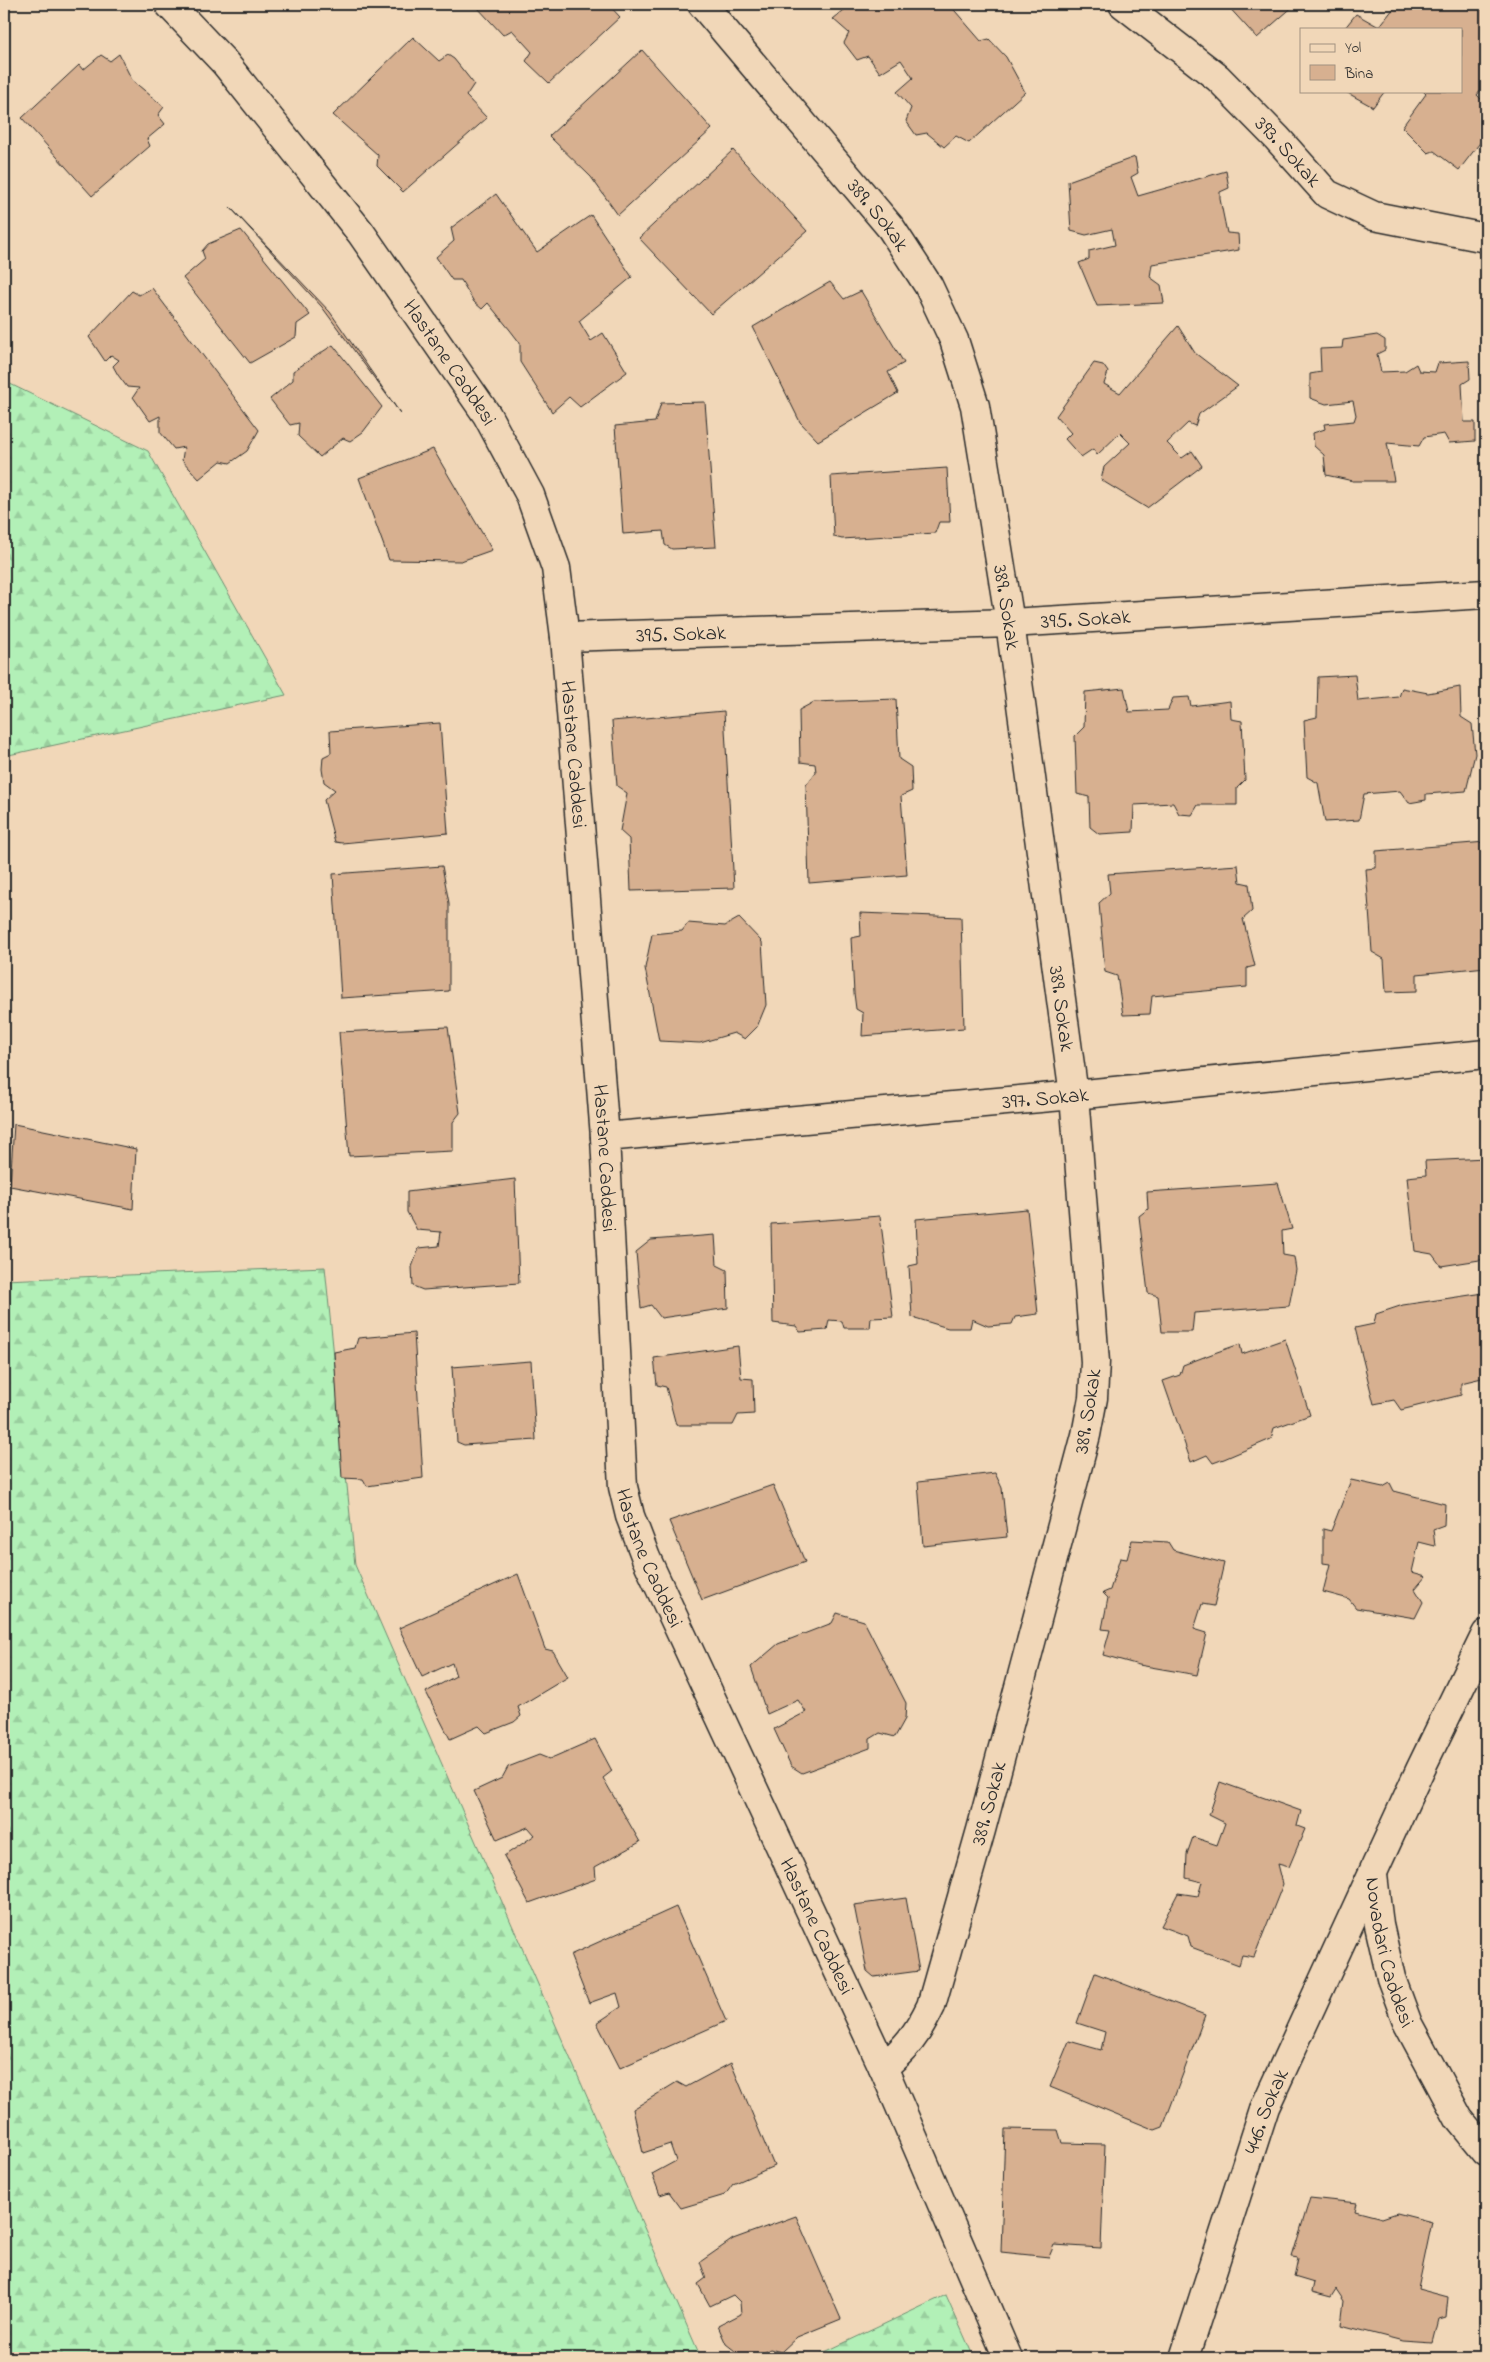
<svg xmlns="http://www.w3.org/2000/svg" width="1490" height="2362" viewBox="0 0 1490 2362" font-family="'Indie Flower',sans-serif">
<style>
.forest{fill:url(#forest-firs);stroke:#6e8e71}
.building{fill:#d7b090;stroke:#2b2b2b}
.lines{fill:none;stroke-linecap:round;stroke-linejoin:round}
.minor-casing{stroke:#2b2b2b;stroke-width:31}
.minor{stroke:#f1d7b8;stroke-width:28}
.labels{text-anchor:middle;stroke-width:4;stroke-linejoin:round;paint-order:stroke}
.street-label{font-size:21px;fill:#2b2b2b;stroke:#f1d7b8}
</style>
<defs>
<pattern id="forest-firs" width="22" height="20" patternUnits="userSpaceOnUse" patternTransform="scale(1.25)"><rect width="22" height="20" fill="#b2f0b7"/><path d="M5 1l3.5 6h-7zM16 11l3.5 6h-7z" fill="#99ce9e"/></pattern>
</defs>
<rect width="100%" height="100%" fill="#f1d7b8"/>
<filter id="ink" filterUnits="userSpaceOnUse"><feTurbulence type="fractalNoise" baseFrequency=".02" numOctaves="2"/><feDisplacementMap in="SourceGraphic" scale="10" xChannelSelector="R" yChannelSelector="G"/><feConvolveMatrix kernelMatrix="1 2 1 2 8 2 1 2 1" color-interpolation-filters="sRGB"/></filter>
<g filter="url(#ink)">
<g class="forest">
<path d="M4,381l144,70 138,244 -282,61z"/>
<path d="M325,1267l30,298 346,793h-697v-1078z"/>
<path d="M946,2295l28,63h-162z"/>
</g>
<g class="building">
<path d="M480,4h128l12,13 -71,66 -23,-22 6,-9 -20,-22 -9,5 -26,-28z"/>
<path d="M848,4h101l32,37 8,-2 17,18 19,35 -56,51 -13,-7 -12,11 -17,-14 -11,2 -10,-14 5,-13 -14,-16 16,-14 -12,-18 -21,13 -12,-17 -11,4 -13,-17 5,-10 -16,-14 16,-13z"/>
<path d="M1226,4h70l-39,34z"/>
<path d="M1397,4h80l9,7v73l-9,11 9,9v31l-27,35 -25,-19 -6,2 -26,-26 24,-33 -3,-3h38v-62h-117l12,-15 23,13z"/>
<path d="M413,37l26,24 9,-6 6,4 20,25 -8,12 21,22 -84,74 -26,-26 1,-11 -45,-40z"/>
<path d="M642,50l70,79 -94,86 -27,-38 -42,-41z"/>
<path d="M119,54l13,26 32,27 -6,8 7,9 -18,15 3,7 -58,50 -70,-78 57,-53 4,5 18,-15 9,6z"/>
<path d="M1344,91h41l-12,16z"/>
<path d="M733,150l74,81 -96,83 -72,-76z"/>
<path d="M1135,157l3,16 -7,4 7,19 88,-25 3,17 -9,4v7l7,34 11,1 1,16 -87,14 -2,13 11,8 3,18 -67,3 -18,-43 10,-4v-8l26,-6 -3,-16 -26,6 -15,-4 -3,-50z"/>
<path d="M496,194l41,58 54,-37 41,62 -53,44 12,20 12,-8 24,39 -47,35 -11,-10 -17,15 -32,-50v-19l-10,-13 -22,-27 -6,6 -8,-7 -13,-22h-9l-16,-23 18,-16 -3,-13z"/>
<path d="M230,207l100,105 70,101 -78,-106z"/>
<path d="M241,230l69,85 -13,9 -1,13 -46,26 -67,-85 22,-19 -3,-8 6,-7z"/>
<path d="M830,282l14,17 17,-8 43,72 -16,9 10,21 -80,48 -18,-19 -47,-95z"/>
<path d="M152,288l107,142 -12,21 -17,12 -9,-2 -22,18 -17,-19 2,-13 -10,2 -14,-17v-16l-10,5 -17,-24 6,-9 -12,-1 -9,-12 -5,-9 6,-6 -8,-5 -6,6 -16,-24 43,-46 7,4z"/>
<path d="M1178,326l17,27 43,33 -39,28 -4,12 -7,-3 -21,20 15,15 10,-7 10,15 -55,42 -46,-28 3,-13 26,-24 -10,-10 -23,22 -4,-6 -12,8 -16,-18 6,-6 -15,-17 38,-53 9,2 5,7 -4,12 16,9z"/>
<path d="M1377,335l8,5v10l-8,4 4,18 24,-1 11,-7 3,7 16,1 3,-9 31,-2 1,18 -8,5 2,38h11v19l-26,2 -5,-9 -20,3 -5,9 -32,-3 7,38h-41l-27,-6 -2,-20 -10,-9 -1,-13 12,-4 -1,-5 30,-3 2,-6 -3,-14 -27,3 -16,-6v-24l11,-2 -1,-23 22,-1 1,-8z"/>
<path d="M333,345l49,62 -19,25 -13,9 -7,-3 -23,19 -22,-21 1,-13 -9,2 -20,-26 23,-19v-9z"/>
<path d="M705,402l11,145 -44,2 -7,-4 -2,-14 -40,3 -8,-108 40,-4 6,-19z"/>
<path d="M433,449l59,101 -31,11 -72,-1 -30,-82z"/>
<path d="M947,468l3,54h-11l-4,11 -93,6 -8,-2 -3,-61z"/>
<path d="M1355,675l3,26 41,-4 3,-9 26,5 32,-6 1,30 11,7 3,30 -9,37 -40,3v6l-17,3 -9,-12 -36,3 -5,26 -34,2 -7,-39 -11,-6 -3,-57 13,-3 1,-40z"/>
<path d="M1124,688l5,24 39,-2 5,-12 16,-1 2,9 39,-5 1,18 11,2 3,59 -8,8v17h-39l-6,10 -13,-1 -6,-11 -39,2 -1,27 -34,2 -9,-7 -1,-30 -12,-3 -2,-58 9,-9 1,-35z"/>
<path d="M896,699l3,60 12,8 1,24 -11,5 6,79 -98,8 -3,-98 10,-13 -1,-8 -15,-2 -1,-52 15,-8z"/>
<path d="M724,711l10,177 -103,3 -2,-52 -9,-8 7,-38 -10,-7 -5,-65z"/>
<path d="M440,723l8,110 -106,10 -7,-1 -11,-42 11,-10 -11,-8 -2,-13 1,-12 8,-4 -1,-22z"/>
<path d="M1486,842v125l-69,7v17l-31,1 -2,-33 -12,-7 -2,-29 -4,-54 10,-1v-17z"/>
<path d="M1238,865l2,17 9,2 3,27 -9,8 12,47 -8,2v19l-95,9 -2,18 -27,1 -6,-39 -12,-4 -6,-69 11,-10 -2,-19z"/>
<path d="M442,866l7,37v88l-108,7 -8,-124z"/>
<path d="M860,913l101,4 3,111 -102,8 1,-23 -7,-4 -2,-16 -3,-55 10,-2z"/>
<path d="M739,918l23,24 4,63 -9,22 -12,12 -11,-6 -34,10 -41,-2 -14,-73 7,-34 30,-3 6,-8 37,3z"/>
<path d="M448,1027l12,86 -7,9v29l-104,5 -10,-124z"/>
<path d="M14,1124l122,25 -3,60 -123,-23z"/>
<path d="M1486,1158v101l-45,7 -9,-12 -17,-3 -8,-74 19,-2 -1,-14z"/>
<path d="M515,1179l4,104 -96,7 -10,-4 -1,-19 7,-19 20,-2 2,-14 -24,-2 -10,-18v-20z"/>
<path d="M1278,1183l14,46 -10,2 1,24 11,2 2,13 -7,36 -95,7 -2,19h-30l-4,-36 -10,-3 -9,-77 9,-7 -1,-17z"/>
<path d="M1027,1209l11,105 -23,3 -3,7 -24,2 -16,-7 -2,9h-22l-36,-11 -3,-51 9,-2 -2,-45z"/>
<path d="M880,1216l13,101 -22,1 -1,10h-26l-2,-7 -13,-1 -2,10 -27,2 -4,-6 -23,-3 -2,-99z"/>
<path d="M715,1235l2,30 10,5 1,38 -67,10 -10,-13 -10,3 -5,-56 15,-12z"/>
<path d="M1484,1293l2,7v77l-25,6v12l-60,15 -7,-10 -20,4 -19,-76 19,-4 2,-10 27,-9z"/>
<path d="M414,1333l9,145 -56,8 -4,-7 -21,-1 -8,-126 21,-4 3,-10z"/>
<path d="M1285,1339l25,76 -36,13 -3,11 -47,20 -11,4 -6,-8 -16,7 -28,-81 17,-6 3,-10 34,-13 23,-8 2,10z"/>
<path d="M738,1346l3,32 12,1 1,35 -16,1 -5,10h-57l-10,-38 -9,-2 -3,-27z"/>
<path d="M531,1361l5,79 -72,5 -7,-3 -5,-75z"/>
<path d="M995,1473l7,15 5,49 -84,9 -5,-64z"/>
<path d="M1351,1480l32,7 7,-4 4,8 51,13 -1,21 -11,4 2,17 -16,-4 -7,30 14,4 -11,13 8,13 -8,16 -59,-10 -7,-9 -26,-7 7,-28 -7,-1v-34l8,2z"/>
<path d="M773,1485l32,77 -103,38 -33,-79z"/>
<path d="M1132,1540l36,2 5,8 51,13 -10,43 -12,-2 -8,25 13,4 -10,42 -58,-10 -36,-10 7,-25 -8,-1 6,-31 -5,-5 7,-3 10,-32 7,1z"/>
<path d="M518,1574l27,75 8,2 15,26 -50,30 3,9 -7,6 -28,11 -7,-7 -29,13 -24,-47 30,-16 -4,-13 -30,14 -23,-49z"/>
<path d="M837,1613l27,8 42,82 -1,16 -10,18 -15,-4 -10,6v9l-68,25 -11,-7 -17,-37 32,-17 -8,-12 -31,14 -16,-47 27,-23 54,-21z"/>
<path d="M595,1739l17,32 -9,7 37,64 -45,25 1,12 -67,24 -25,-47 31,-21 -7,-8 -31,13 -23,-49 28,-13 6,-11 31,-12 10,4z"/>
<path d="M1220,1782l81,29 -4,15 8,3 -16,38 -11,-3 5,20 -29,73 -12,-2 -3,10 -48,-18 -3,-11 -27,-10 17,-33 20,3 4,-14 -16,-4 1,-24 6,-17 24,8 8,-22 -16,-8z"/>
<path d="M1486,1846v52l-3,-51z"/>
<path d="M906,1898l13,73 -45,6 -7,-6 -13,-66z"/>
<path d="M676,1907l50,114 -106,47 -23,-45 24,-16 -4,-14 -28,10 -19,-48z"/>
<path d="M1095,1973l110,42 -42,112 -8,3 -105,-43 19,-46 32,9 4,-18 -28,-9z"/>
<path d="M731,2063l43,103 -41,18 -8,11 -44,13 -12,-16 -9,3 -8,-21 24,-13 -6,-17 -27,9 -10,-44 44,-27 9,5z"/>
<path d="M1005,2129l53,1 4,13 43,1 -4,104 -47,-3 -5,12 -48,-5z"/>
<path d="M1310,2198l47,5 -2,8 27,7 15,-5 35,9 -14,67 30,8 -2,20 -7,2 -6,24 -30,-2 -62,-16 3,-24 -8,-12 -5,8 -19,-5 2,-9 -20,-6 4,-19 -6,-1z"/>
<path d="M796,2216l45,103 -44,18 -16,15 -11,-3 -18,9h-8l-18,-14 -8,-18 23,-12 -1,-12 -7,-7 -23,11 -12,-22 8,-6 -6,-16 33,-23z"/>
</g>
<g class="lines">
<defs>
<g id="minor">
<path id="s1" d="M169,4l56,59 136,170 126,182 43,80 26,73 9,69 40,500 18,350 7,29 16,42 237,509 125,291"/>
<path id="s2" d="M702,4l189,224 37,57 26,55 21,66 35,217 64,472 21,267 -2,36 -7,37 -105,395 -50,176c-13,27 -25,43 -48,61"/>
<path id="s3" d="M1123,4l95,74 59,60 50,56 47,22 112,22"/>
<path id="s4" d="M565,637l445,-14 476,-29"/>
<path id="s5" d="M605,1137l469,-42 412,-41"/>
<path id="s6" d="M1373,1875l6,50 12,53 17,46 51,95 27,33"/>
<path id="s7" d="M1184,2358l81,-251 155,-337 66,-136"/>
</g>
</defs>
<use href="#minor" class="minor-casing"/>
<use href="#minor" class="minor"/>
</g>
</g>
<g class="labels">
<g class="street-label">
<text dy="7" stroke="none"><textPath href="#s3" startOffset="222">393. Sokak</textPath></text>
<text dy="7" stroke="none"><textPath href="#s2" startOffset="275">389. Sokak</textPath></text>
<text dy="7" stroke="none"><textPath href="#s1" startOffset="456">Hastane Caddesi</textPath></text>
<text dy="7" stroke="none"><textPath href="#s2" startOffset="695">389. Sokak</textPath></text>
<text dy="7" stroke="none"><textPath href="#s4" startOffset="521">395. Sokak</textPath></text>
<text dy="7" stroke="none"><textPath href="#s4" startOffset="116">395. Sokak</textPath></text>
<text dy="7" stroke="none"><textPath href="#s1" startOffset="876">Hastane Caddesi</textPath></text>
<text dy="7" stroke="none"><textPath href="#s2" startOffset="1100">389. Sokak</textPath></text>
<text dy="7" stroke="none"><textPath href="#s5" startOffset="442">397. Sokak</textPath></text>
<text dy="7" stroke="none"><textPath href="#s1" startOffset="1281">Hastane Caddesi</textPath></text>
<text transform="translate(1087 1411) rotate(-81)" y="7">389. Sokak</text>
<text dy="7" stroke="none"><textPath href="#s1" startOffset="1686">Hastane Caddesi</textPath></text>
<text transform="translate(988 1803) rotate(-75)" y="7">389. Sokak</text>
<text dy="7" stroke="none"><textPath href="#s1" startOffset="2091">Hastane Caddesi</textPath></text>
<text dy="7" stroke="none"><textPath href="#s6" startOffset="79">Novadari Caddesi</textPath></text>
<text dy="7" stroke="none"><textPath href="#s7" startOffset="260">446. Sokak</textPath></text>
</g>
</g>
<rect width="1490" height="2362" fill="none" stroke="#f1d7b8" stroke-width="20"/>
<rect x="10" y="10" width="1470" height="2342" fill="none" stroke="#2b2b2b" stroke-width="2" filter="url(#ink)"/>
<rect x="1300" y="28" width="162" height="65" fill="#f1d7b8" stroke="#a29280"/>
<rect x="1310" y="44" width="25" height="8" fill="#f1d7b8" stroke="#a29280"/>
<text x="1345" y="52" font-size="15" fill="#2b2b2b">Yol</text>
<rect x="1310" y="65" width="25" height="15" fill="#d7b090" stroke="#a29280"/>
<text x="1345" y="78" font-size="15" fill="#2b2b2b">Bina</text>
</svg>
